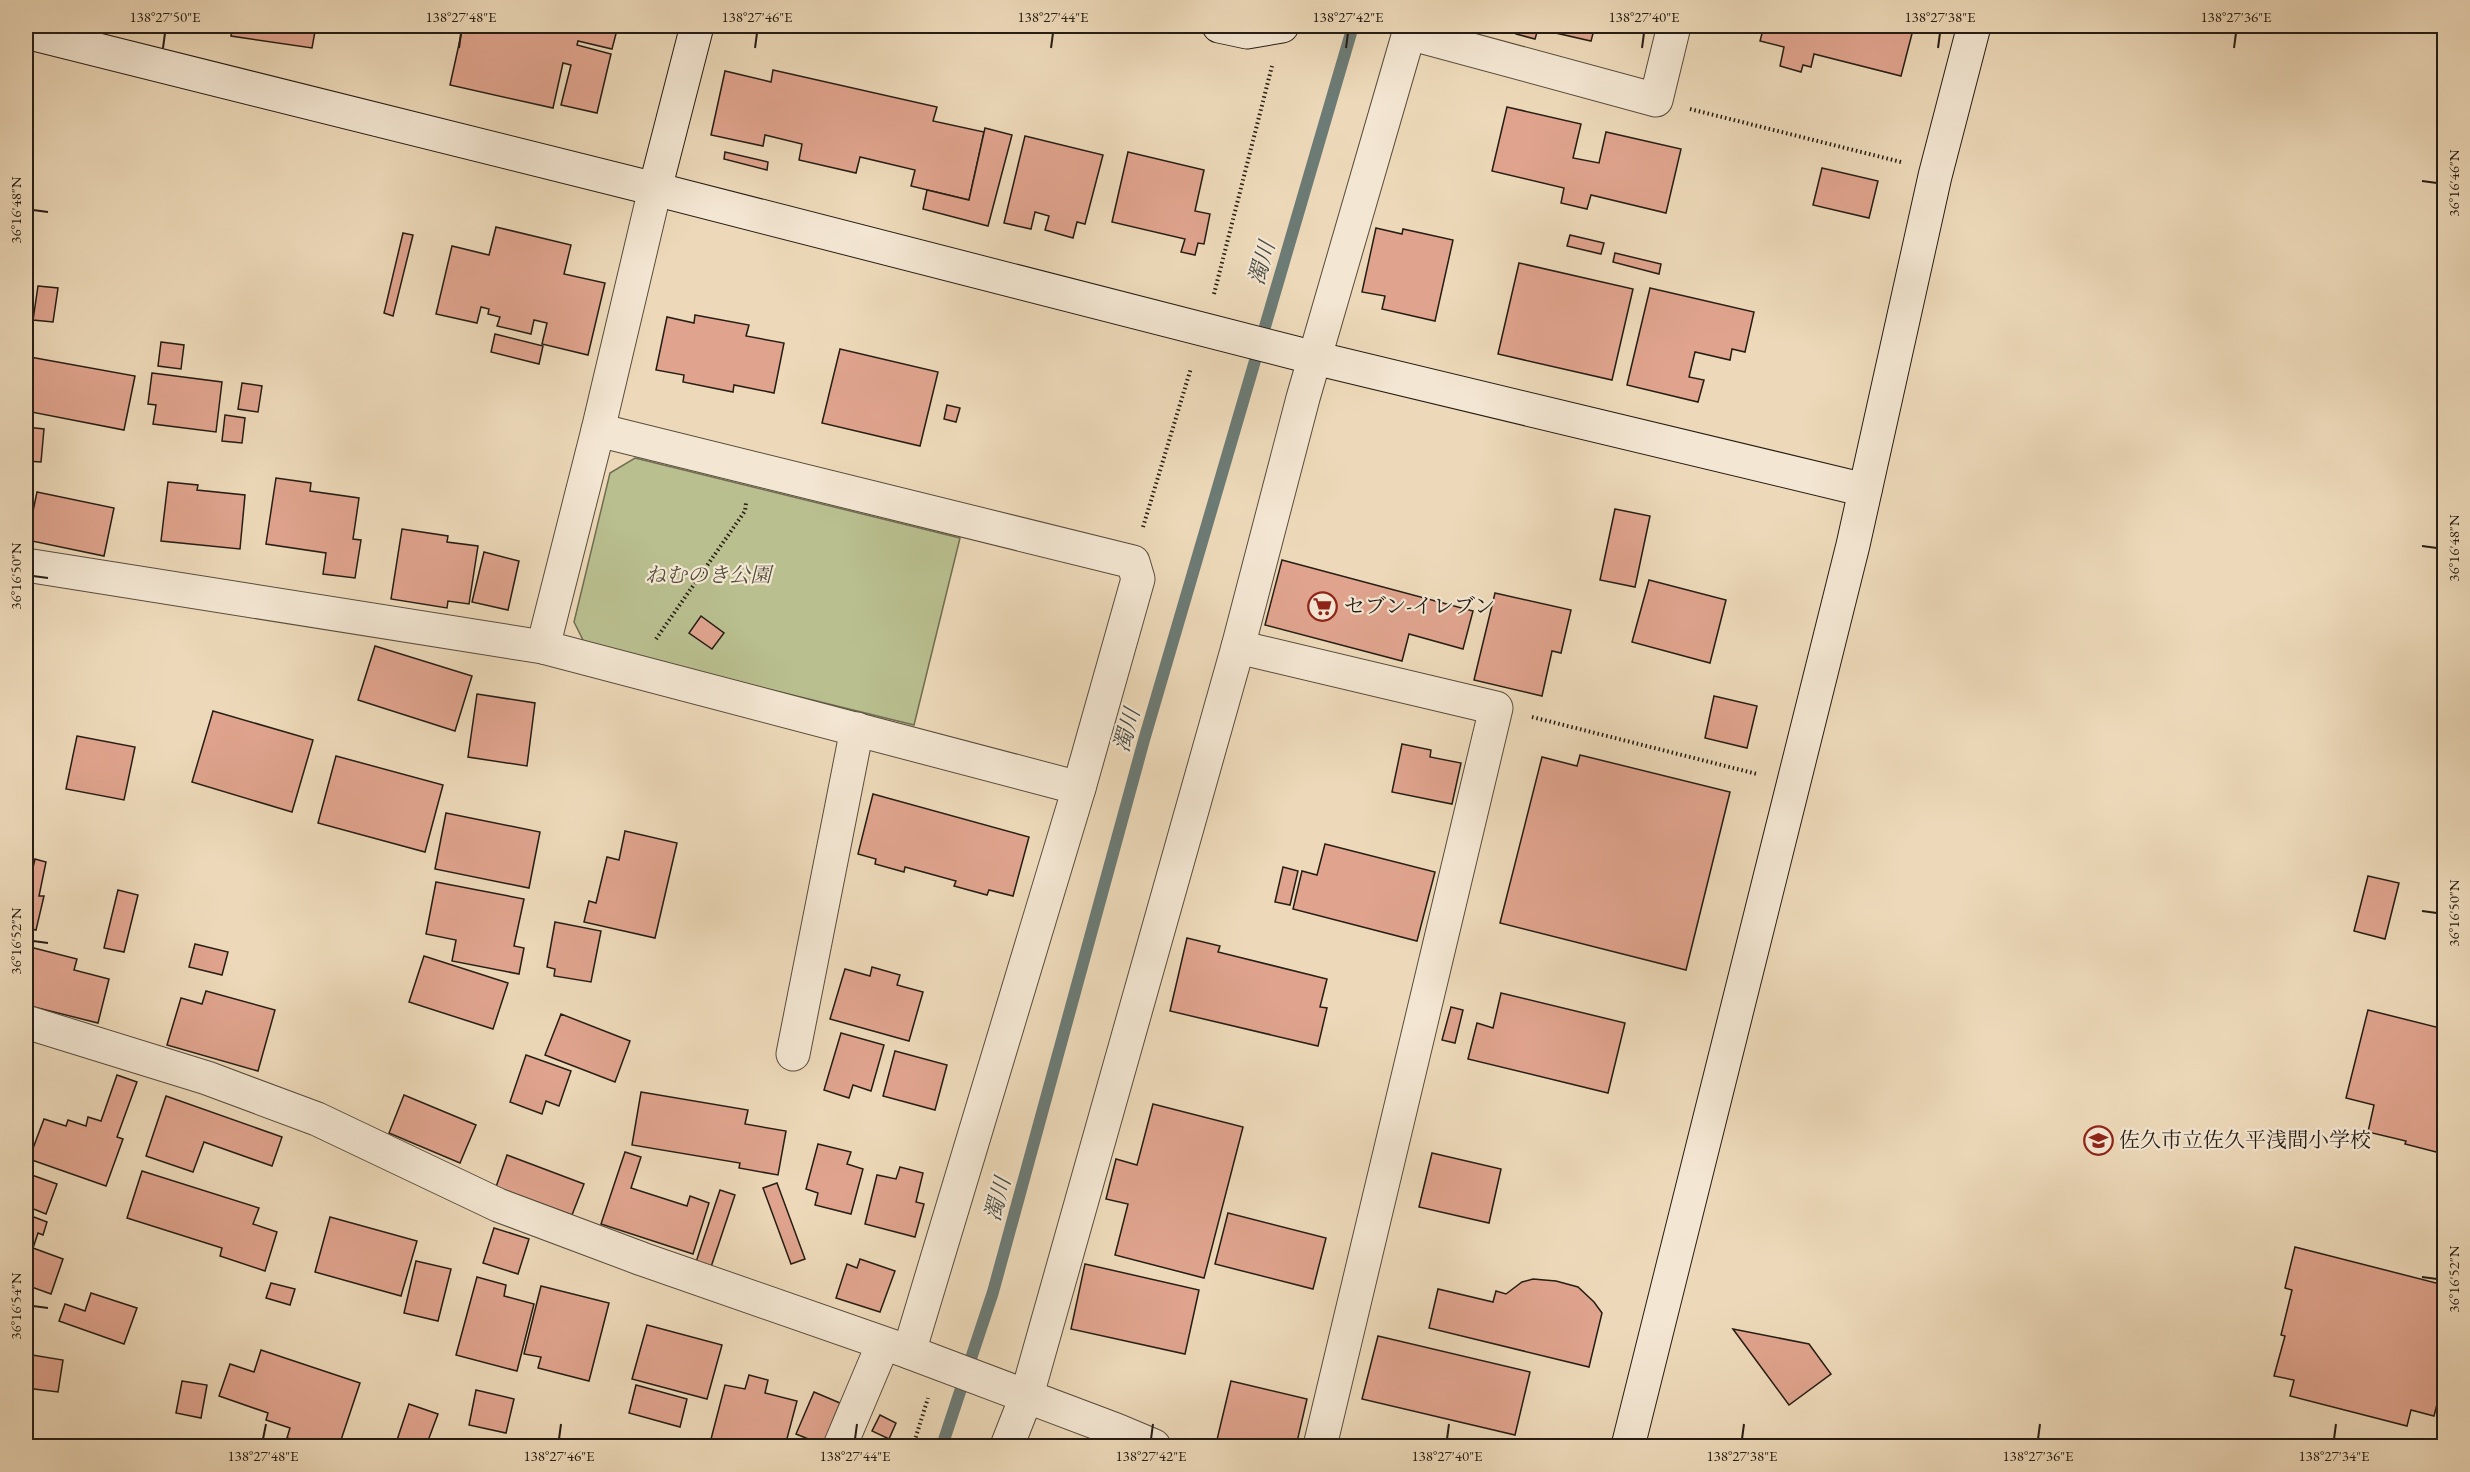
<svg xmlns="http://www.w3.org/2000/svg" width="2470" height="1472" viewBox="0 0 2470 1472" font-family="'EB Garamond','Noto Serif JP',serif">
<style>
.green{fill:#b9bf8f;stroke:#706e52;stroke-width:1.5}
.lines{fill:none;stroke-linecap:round;stroke-linejoin:round}
.stream{stroke:#6c7b75;stroke-width:12}
.building{fill:#e0a48e;stroke:#261d14;stroke-width:1.5}
.street-casing{stroke:#584c3d;stroke-width:35}
.secondary-casing{stroke:#261d14;stroke-width:35}
.path{stroke:#261d14;stroke-width:4;stroke-dasharray:1.5 3;stroke-linecap:butt}
.street{stroke:#f3e6d2;stroke-width:33}
.secondary{stroke:#f3e6d2;stroke-width:33}
.ticks{fill:none;stroke:#261d14;stroke-width:2}
.labels{text-anchor:middle;stroke-width:4.5;stroke-linejoin:round;paint-order:stroke}
.park-label{font-size:21px;font-style:italic;fill:#524e39;stroke:#f3e6d2}
.poi-label{font-size:21px;fill:#261d14;stroke:#f3e6d2;text-anchor:start}
.water-label{font-size:22px;font-style:italic;fill:#494c44;stroke:#f3e6d2}
.neatline{fill:none;stroke:#261d14;stroke-width:2}
.ticks-label{font-size:15px;text-anchor:middle;fill:#261d14}
</style>
<rect width="100%" height="100%" fill="#edd9b9"/>
<filter id="stains"><feTurbulence type="fractalNoise" baseFrequency=".00333" numOctaves="4"/><feColorMatrix values="0 0 0 0 .2 0 0 0 0 .09 0 0 0 0 .02 0 0 0 .5 -.17"/></filter>
<radialGradient id="worn" r=".72"><stop offset=".6" stop-color="#630" stop-opacity="0"/><stop offset="1" stop-color="#630" stop-opacity=".3"/></radialGradient>
<path class="green" d="M635,458l325,80 -46,187 -329,-81 -11,-22 36,-149z"/>
<g class="lines">
<path class="stream" d="M942,1446l51,-154 151,-552 209,-714"/>
</g>
<g class="building">
<path d="M232,26h84l-4,22 -81,-12z"/>
<path d="M463,26h155l-6,23 -34,-8 -1,4 34,9 -14,59 -36,-8 10,-40 -8,-2 -10,45 -103,-23z"/>
<path d="M1518,26h77l-4,15 -53,-12 -3,10 -19,-5z"/>
<path d="M1764,26h150l-13,50 -87,-22 -3,13 -8,-2 -2,7 -21,-6 4,-19 -24,-6z"/>
<path d="M773,70l164,37 -4,14 51,11 -15,68 -58,-14 4,-16 -55,-13 -4,16 -57,-13 3,-16 -37,-9 -2,11 -52,-11 14,-64 46,11z"/>
<path d="M1507,107l74,17 -8,34 26,5 7,-31 75,17 -15,64 -75,-18 -4,14 -26,-6 3,-15 -72,-17z"/>
<path d="M985,128l27,7 -24,91 -65,-17 4,-19 42,10z"/>
<path d="M1025,136l78,19 -18,69 -8,-2 -4,16 -28,-8 4,-14 -14,-4 -4,17 -27,-6z"/>
<path d="M725,152l43,10 -1,8 -43,-11z"/>
<path d="M1128,152l76,18 -9,41 15,3 -6,30 -6,-1 -3,12 -14,-3 4,-13 -73,-17z"/>
<path d="M1822,168l56,13 -9,37 -56,-13z"/>
<path d="M496,227l75,18 -7,29 41,9 -17,72 -46,-11 5,-21 -13,-3 -3,14 -34,-8 3,-9 -12,-3 1,-5 -8,-2 -4,16 -41,-9 16,-68 37,9z"/>
<path d="M1376,228l26,6 1,-5 50,11 -18,81 -53,-12 3,-13 -23,-4z"/>
<path d="M403,233l10,2 -20,81 -9,-3z"/>
<path d="M1570,235l34,8 -3,11 -34,-8z"/>
<path d="M1615,253l46,11 -2,10 -46,-12z"/>
<path d="M1519,263l114,26 -21,91 -114,-26z"/>
<path d="M38,286l20,2 -5,34 -20,-2z"/>
<path d="M1650,288l104,24 -9,40 -13,-3 -2,11 -35,-8 -6,25 15,3 -6,22 -71,-17z"/>
<path d="M695,315l54,10 -3,11 38,7 -10,50 -40,-8 -1,7 -50,-10 1,-7 -28,-5 11,-53 27,6z"/>
<path d="M495,334l48,12 -4,18 -48,-12z"/>
<path d="M161,342l23,3 -3,24 -23,-3z"/>
<path d="M840,349l98,23 -18,74 -98,-23z"/>
<path d="M30,357l105,19 -11,54 -98,-19v-29z"/>
<path d="M152,373l70,9 -6,50 -63,-8 3,-19 -8,-1z"/>
<path d="M242,383l20,3 -4,26 -20,-3z"/>
<path d="M947,405l13,3 -4,14 -12,-3z"/>
<path d="M225,415l20,3 -3,25 -20,-2z"/>
<path d="M26,427l18,2 -3,33 -15,-1z"/>
<path d="M276,478l35,5 -1,8 49,7 -6,41 8,1 -6,38 -32,-4 3,-21 -60,-9z"/>
<path d="M168,482l30,3 -1,5 48,5 -5,54 -79,-8z"/>
<path d="M37,492l77,16 -10,48 -77,-16z"/>
<path d="M1615,509l35,7 -15,71 -35,-7z"/>
<path d="M402,529l46,7 -1,6 31,4 -9,58 -21,-3 -1,7 -56,-9z"/>
<path d="M484,552l35,9 -11,49 -36,-8z"/>
<path d="M1282,560l191,51 -10,38 -54,-15 -7,27 -137,-36z"/>
<path d="M1649,580l77,20 -16,63 -78,-21z"/>
<path d="M1495,593l76,17 -10,43 -9,-2 -10,45 -68,-16z"/>
<path d="M701,616l23,17 -12,16 -23,-16z"/>
<path d="M375,646l97,30 -17,55 -97,-31z"/>
<path d="M477,694l58,9 -8,63 -59,-9z"/>
<path d="M1714,696l43,10 -10,42 -42,-10z"/>
<path d="M213,711l100,29 -21,72 -100,-30z"/>
<path d="M77,736l58,11 -11,53 -58,-11z"/>
<path d="M1402,744l29,6 -1,7 31,6 -9,41 -60,-12z"/>
<path d="M1580,755l150,37 -44,178 -186,-47 42,-166 35,9z"/>
<path d="M336,756l107,29 -18,67 -107,-29z"/>
<path d="M873,794l156,43 -16,59 -24,-6 -2,5 -33,-9 2,-5 -51,-14 -1,5 -29,-8 1,-5 -18,-5z"/>
<path d="M446,813l94,19 -11,56 -94,-19z"/>
<path d="M625,831l52,12 -22,95 -71,-16 5,-21 7,2 11,-46 12,3z"/>
<path d="M1325,844l110,28 -18,69 -124,-32 9,-38 15,4z"/>
<path d="M35,859l11,3 -7,34h5l-8,34 -10,-2v-35h1z"/>
<path d="M1283,867l15,4 -8,34 -15,-3z"/>
<path d="M2368,876l31,7 -14,56 -31,-8z"/>
<path d="M436,882l88,17 -10,47 10,2 -5,26 -67,-13 4,-21 -30,-6z"/>
<path d="M118,890l20,5 -14,57 -20,-4z"/>
<path d="M555,922l46,9 -10,51 -37,-6 1,-7 -8,-2z"/>
<path d="M1187,938l33,8 -2,6 109,27 -7,28 7,1 -9,38 -148,-35z"/>
<path d="M195,944l33,8 -6,23 -33,-8z"/>
<path d="M26,946l51,13 -3,11 35,9 -11,44 -72,-18z"/>
<path d="M424,956l84,27 -15,46 -84,-27z"/>
<path d="M872,967l28,8 -3,10 26,7 -14,49 -79,-22 15,-50 25,7z"/>
<path d="M206,991l69,19 -17,61 -91,-26 14,-47 21,6z"/>
<path d="M1501,993l124,30 -17,70 -140,-34 9,-36 16,5z"/>
<path d="M1451,1007l12,3 -8,33 -13,-3z"/>
<path d="M2368,1010l76,19v125l-39,-10 1,-3 -38,-9 6,-27 -28,-7z"/>
<path d="M561,1014l69,27 -15,41 -70,-27z"/>
<path d="M841,1033l43,12 -13,46 -18,-6 -4,13 -25,-8z"/>
<path d="M895,1051l52,14 -12,45 -52,-14z"/>
<path d="M526,1055l45,16 -12,35 -13,-5 -4,13 -32,-12z"/>
<path d="M117,1075l20,7 -20,55 6,2 -17,47 -77,-27 15,-40 22,7 2,-6 18,6 2,-9 13,4z"/>
<path d="M641,1092l107,18 -3,14 41,7 -8,44 -39,-7 1,-5 -108,-18z"/>
<path d="M404,1095l72,30 -16,38 -71,-30z"/>
<path d="M166,1096l116,41 -10,29 -68,-24 -11,30 -47,-16z"/>
<path d="M1153,1104l90,23 -39,151 -89,-23 13,-51 -22,-5 10,-40 21,6z"/>
<path d="M818,1144l33,8 -4,12 16,5 -12,45 -36,-9 3,-12 -12,-4z"/>
<path d="M625,1152l16,5 -10,31 56,18 3,-10 19,7 -16,51 -92,-30z"/>
<path d="M1432,1153l69,16 -12,54 -70,-16z"/>
<path d="M507,1155l77,29 -12,31 -76,-28z"/>
<path d="M900,1167l23,6 -7,29 8,2 -9,33 -50,-13 12,-49 19,4z"/>
<path d="M142,1171l117,37 -6,16 24,8 -12,39 -45,-15 2,-8 -95,-30z"/>
<path d="M29,1174l28,10 -11,30 -20,-8v-23z"/>
<path d="M777,1183l28,76 -14,5 -28,-76z"/>
<path d="M720,1190l15,5 -25,75 -15,-5z"/>
<path d="M1228,1213l98,25 -13,51 -98,-25z"/>
<path d="M26,1214l21,8 -4,13 -5,-2 -5,15 30,11 -12,35 -25,-9z"/>
<path d="M330,1217l87,24 -16,55 -86,-24z"/>
<path d="M494,1228l35,11 -11,35 -35,-11z"/>
<path d="M2295,1247l149,38v92l-10,39 -23,-6 -4,16 -117,-30 4,-16 -20,-4 11,-40 -4,-1 11,-45 -7,-2z"/>
<path d="M860,1259l35,12 -15,41 -44,-14 11,-34 10,4z"/>
<path d="M416,1261l35,8 -13,52 -34,-8z"/>
<path d="M1085,1264l114,26 -14,64 -114,-25z"/>
<path d="M477,1277l29,8 -2,11 30,8 -17,67 -61,-16z"/>
<path d="M1533,1279l23,2 22,6 16,15 8,11 -13,54 -160,-39 9,-39 55,13 3,-11 10,3 16,-12z"/>
<path d="M271,1283l24,6 -5,16 -24,-7z"/>
<path d="M541,1286l68,17 -20,78 -51,-13 3,-11 -17,-3z"/>
<path d="M91,1293l46,15 -13,36 -65,-23 6,-17 20,7z"/>
<path d="M647,1325l75,20 -15,54 -75,-20z"/>
<path d="M1733,1329l76,15 22,30 -42,31z"/>
<path d="M1378,1336l152,36 -15,63 -153,-36z"/>
<path d="M261,1350l99,33 -21,63h-25l-27,-8 3,-10 -24,-8 2,-7 -49,-17 11,-32 24,8z"/>
<path d="M26,1354l37,6 -5,32 -32,-4z"/>
<path d="M749,1375l19,5 -3,13 32,8 -12,45h-39l1,-2 -5,-2 -1,4h-17l-14,-3 15,-58 20,4z"/>
<path d="M182,1381l25,4 -6,33 -25,-5z"/>
<path d="M1231,1381l76,18 -11,47h-68l-12,-2z"/>
<path d="M636,1385l51,14 -7,28 -51,-14z"/>
<path d="M476,1390l38,9 -8,34 -37,-8z"/>
<path d="M814,1392l26,11 -17,42 -27,-11z"/>
<path d="M409,1404l29,10 -12,32h-31z"/>
<path d="M880,1415l16,8 -7,16 -17,-8z"/>
</g>
<g class="lines">
<defs>
<g id="street">
<path d="M1409,33l247,67 18,-74"/>
<path d="M598,430l535,132 5,17 -59,209 -170,564"/>
<path d="M26,565l517,82 536,141"/>
<path d="M543,647l55,-217 57,-241"/>
<path d="M1238,647l258,61 -176,738"/>
<path d="M26,1022l181,56 110,41 181,86 144,54 267,93 207,78 38,16"/>
<path d="M793,1054l64,-325"/>
<path d="M840,1446l43,-102"/>
<path d="M1007,1446l20,-51 211,-748 65,-249 108,-372"/>
</g>
<g id="secondary">
<path d="M1219,26l28,6 35,-6"/>
<path d="M26,32l629,157 660,169 550,132"/>
<path d="M655,189l42,-163"/>
<path d="M1628,1446l225,-901 82,-369 39,-150"/>
</g>
</defs>
<use href="#street" class="street-casing"/>
<use href="#secondary" class="secondary-casing"/>
<g class="path">
<path d="M1690,109l211,53"/>
<path d="M1214,294l58,-228"/>
<path d="M1143,527l48,-159"/>
<path d="M656,639l89,-128 1,-8"/>
<path d="M1532,717l225,57"/>
<path d="M913,1446l15,-48"/>
</g>
<use href="#street" class="street"/>
<use href="#secondary" class="secondary"/>
</g>
<path class="ticks" d="M163,48l2,-15M459,48l2,-15M755,48l2,-15M1051,48l2,-15M1346,48l2,-15M1642,48l2,-15M1938,48l2,-15M2234,48l2,-15M2422,181l15,2M33,210l15,2M2422,546l15,2M33,576l15,2M2422,911l15,2M33,941l15,2M2422,1277l15,2M33,1306l15,2M263,1439l3,-15M559,1439l2,-15M855,1439l2,-15M1151,1439l2,-15M1447,1439l2,-15M1742,1439l2,-15M2038,1439l2,-15M2334,1439l2,-15"/>
<defs>
<symbol id="supermarket-ring" viewBox="-11 -11 22 22"><circle r="9.5" fill="#f3e6d2" stroke="#8f2418" stroke-width="1.5"/><path d="M-6-5.5h2.5l.6 2H6L4.5 2H-2.5L-4.4-4H-6ZM-1.5 3.2a1.3 1.3 0 1 0 .1 0ZM3 3.2a1.3 1.3 0 1 0 .1 0Z" fill="#8f2418"/></symbol>
<symbol id="school-ring" viewBox="-11 -11 22 22"><circle r="9.5" fill="#f3e6d2" stroke="#8f2418" stroke-width="1.5"/><path d="M0-5L7-2L0 1L-7-2ZM-4 1L0 2.5L4 1V4Q0 6-4 4Z" fill="#8f2418"/></symbol>
</defs>
<g fill-rule="evenodd">
<use href="#supermarket-ring" x="1306" y="590" width="33" height="33"/>
<use href="#school-ring" x="2082" y="1124" width="33" height="33"/>
</g>
<g class="labels">
<g class="park-label">
<text x="708" y="582">ねむのき公園</text>
</g>
<g class="poi-label">
<text x="1344" y="613">セブン-イレブン</text>
<text x="2119" y="1147">佐久市立佐久平浅間小学校</text>
</g>
<g class="water-label">
<text transform="translate(1261 263) rotate(-74)" y="8">濁川</text>
<text transform="translate(1126 730) rotate(-74)" y="8">濁川</text>
<text transform="translate(997 1199) rotate(-75)" y="8">濁川</text>
</g>
</g>
<rect width="2470" height="1472" fill="none" stroke="#edd9b9" stroke-width="66"/>
<rect x="33" y="33" width="2404" height="1406" class="neatline"/>
<g class="ticks-label">
<text x="165" y="22">138°27'50"E</text>
<text x="461" y="22">138°27'48"E</text>
<text x="757" y="22">138°27'46"E</text>
<text x="1053" y="22">138°27'44"E</text>
<text x="1348" y="22">138°27'42"E</text>
<text x="1644" y="22">138°27'40"E</text>
<text x="1940" y="22">138°27'38"E</text>
<text x="2236" y="22">138°27'36"E</text>
<text transform="translate(2454 183) rotate(-90)" y="5">36°16'46"N</text>
<text transform="translate(16 210) rotate(-90)" y="5">36°16'48"N</text>
<text transform="translate(2454 548) rotate(-90)" y="5">36°16'48"N</text>
<text transform="translate(16 576) rotate(-90)" y="5">36°16'50"N</text>
<text transform="translate(2454 913) rotate(-90)" y="5">36°16'50"N</text>
<text transform="translate(16 941) rotate(-90)" y="5">36°16'52"N</text>
<text transform="translate(2454 1279) rotate(-90)" y="5">36°16'52"N</text>
<text transform="translate(16 1306) rotate(-90)" y="5">36°16'54"N</text>
<text x="263" y="1461">138°27'48"E</text>
<text x="559" y="1461">138°27'46"E</text>
<text x="855" y="1461">138°27'44"E</text>
<text x="1151" y="1461">138°27'42"E</text>
<text x="1447" y="1461">138°27'40"E</text>
<text x="1742" y="1461">138°27'38"E</text>
<text x="2038" y="1461">138°27'36"E</text>
<text x="2334" y="1461">138°27'34"E</text>
</g>
<rect width="100%" height="100%" filter="url(#stains)"/>
<rect width="100%" height="100%" fill="url(#worn)"/>
</svg>
